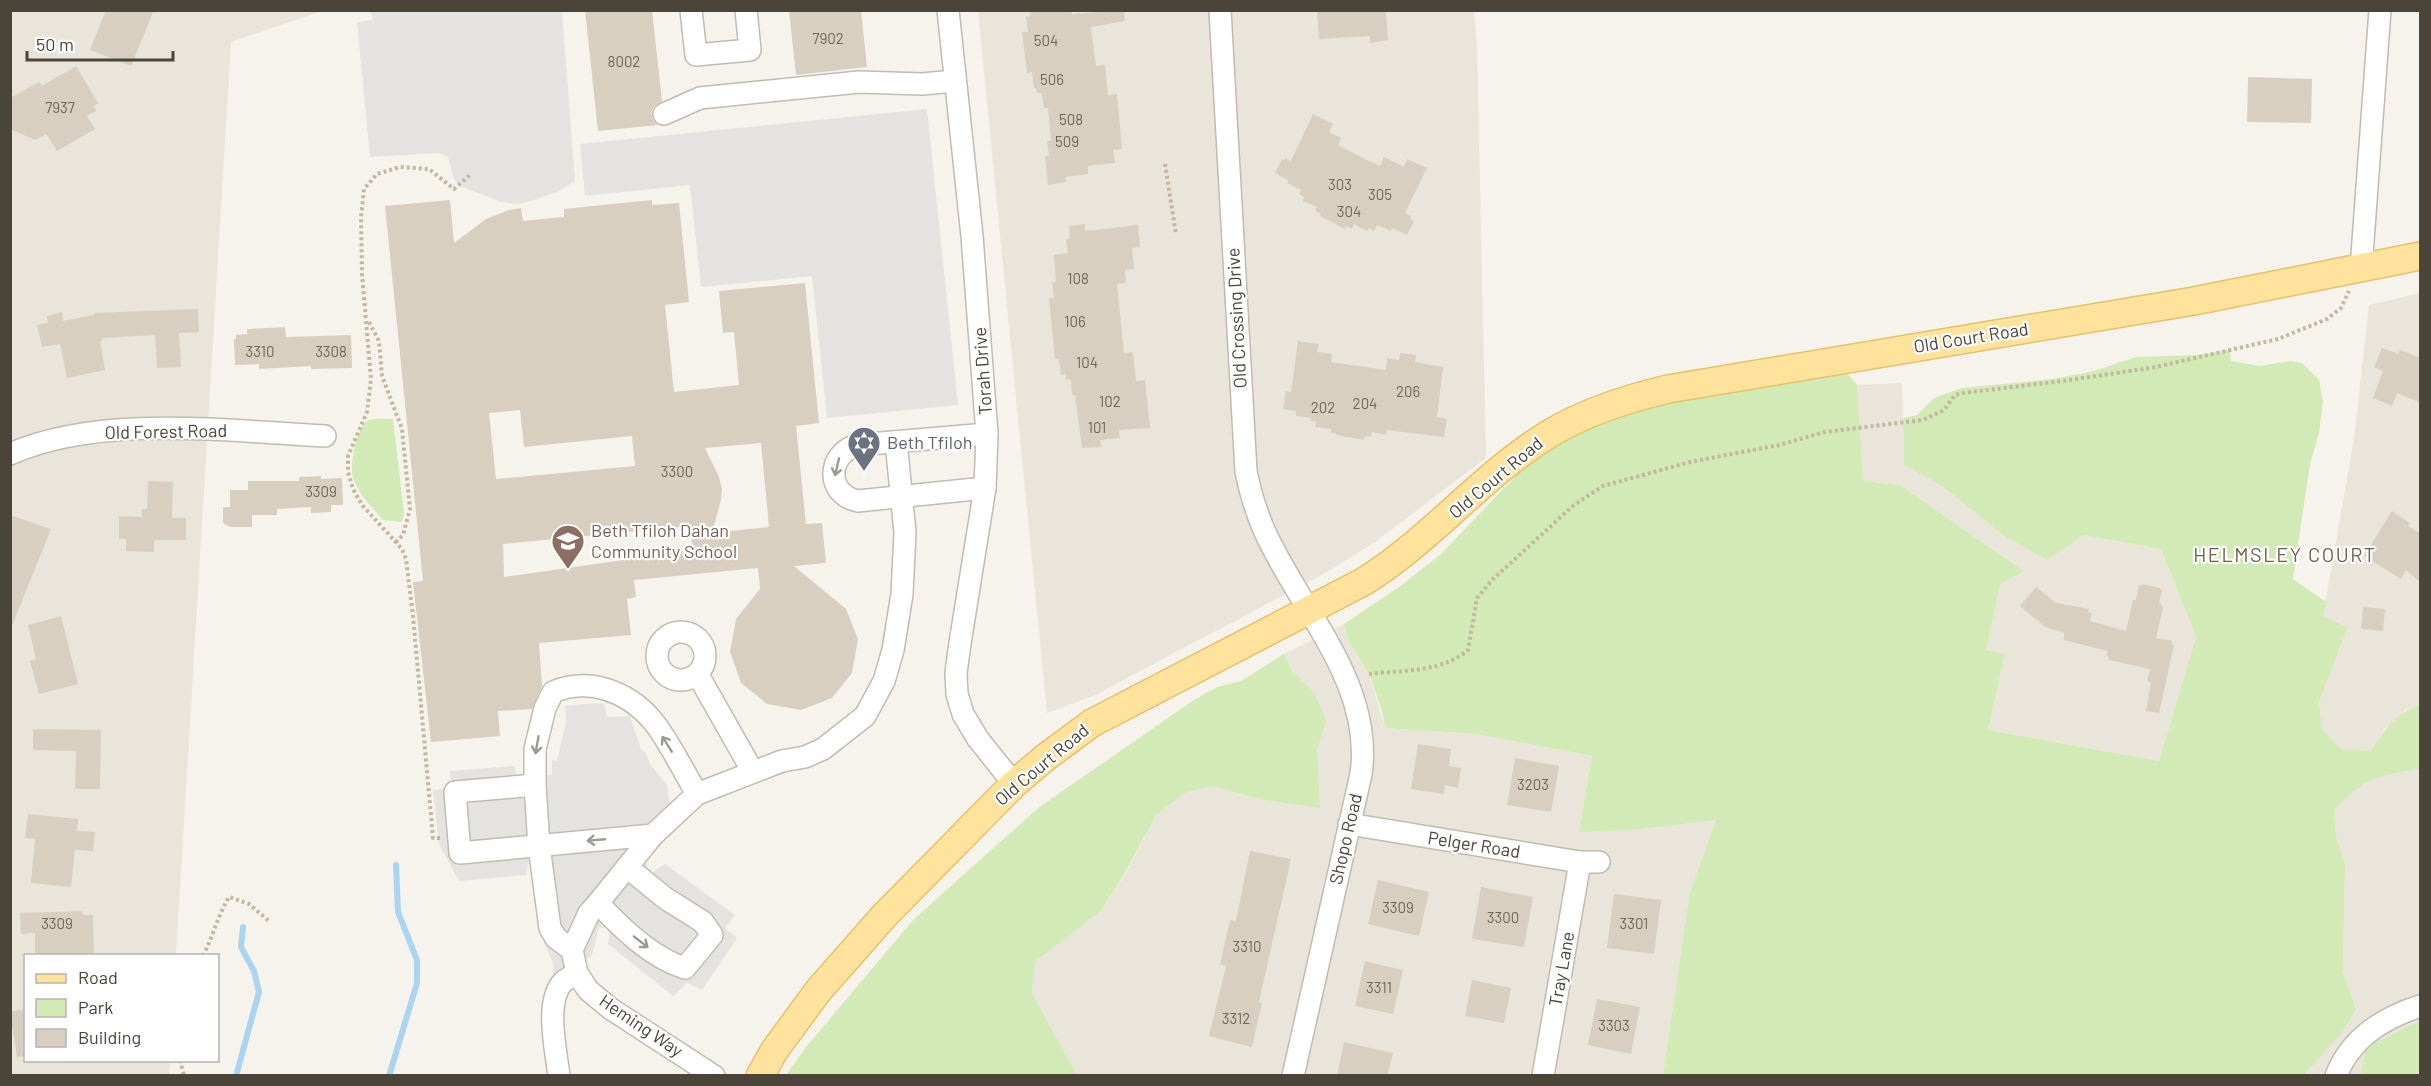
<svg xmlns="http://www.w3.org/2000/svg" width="2431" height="1086" viewBox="0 0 2431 1086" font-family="Barlow,sans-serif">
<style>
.residential{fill:#eae5da}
.green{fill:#d2eab5}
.parking{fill:#e5e3e0}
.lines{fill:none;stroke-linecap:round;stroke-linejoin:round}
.stream{stroke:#a9d4f2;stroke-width:6}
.building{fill:#d8cfc1;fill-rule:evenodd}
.minor-casing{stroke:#c2bbae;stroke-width:24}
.major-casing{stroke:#e6c16a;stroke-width:30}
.path{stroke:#c4b79f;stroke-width:4;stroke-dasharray:3 3;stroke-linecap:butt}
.minor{stroke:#fff;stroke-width:21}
.major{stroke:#ffe39c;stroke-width:27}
.oneway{stroke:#9c9892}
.labels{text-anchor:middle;stroke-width:4.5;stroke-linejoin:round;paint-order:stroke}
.number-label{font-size:15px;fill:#6e675b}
.street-label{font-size:18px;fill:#4b4439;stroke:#fff}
.worship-label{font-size:18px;fill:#5b616d;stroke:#fff;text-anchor:start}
.education-label{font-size:18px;fill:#785e54;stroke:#fff;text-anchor:start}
.neighbourhood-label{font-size:20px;letter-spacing:1.5px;fill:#6e6250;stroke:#fff}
</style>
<rect width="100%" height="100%" fill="#f6f3ec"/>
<g class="residential">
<path d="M10,11h312l-91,31 -55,913 -150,1v104l144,1 -1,14h-158z"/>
<path d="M978,11h496l3,34 9,413 -111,84 -46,29 -236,125 -46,17z"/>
<path d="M2420,293v412l-14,5 -21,18 -14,23 -30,-2 -19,-20 -3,-27 29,-75 -25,-11 31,-177 15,-134z"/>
<path d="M1902,383l2,82 39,22 61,49 43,24 37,-25 77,14 35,88 -37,124 -171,-31 17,-76 -19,-4 14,-67 23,-13 -123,-85 -37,-4 -6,-96z"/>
<path d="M1344,624l5,18 20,31 16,55 91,6 116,22 -13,76 137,-12 -26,71 -27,184h-586l-45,-82 3,-31 66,-51 26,-40 29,-56 29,-22 26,-7 49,13 37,-118 -13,-27z"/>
<path d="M2420,769v254h-5l-49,24 -6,28 -56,1 52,-67 -13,-37 2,-108 -9,-28 -2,-26 19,-19 24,-15z"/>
</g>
<g class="green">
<path d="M2230,350l1,11 29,5 31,-5 11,2 17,17 4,22 -4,31 -9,31 -17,115 33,23 -3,14 25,11 -29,75 3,27 19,20 30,2c13,-22 25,-38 49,-46v64c-44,7 -53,8 -86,41l2,26 9,28 -2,108 13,37 -14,23 -38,43h-641l27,-184 26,-71 -86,10 -51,2 13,-76 -116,-22 -91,-6 -3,-17 -13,-38 -20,-31 -5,-18 59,-40 38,-30 90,-94 46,-27 43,-17 57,-18 171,-24 9,11 6,96 37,4 124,86 -24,13 -14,66 19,4 -17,76 171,31 37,-124 -35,-88 -77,-14 -37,25 -43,-24 -61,-49 -39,-22 -1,-47 14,-3 17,-17 28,-10 91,-9 41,-8 42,-14 63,-2z"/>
<path d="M393,419l11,95 -2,8 -19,-2c-11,-13 -25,-26 -30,-43 -4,-11 4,-52 16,-57 7,-2 17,-1 24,-1z"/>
<path d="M1284,654l10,21h3l18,20 11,25 -9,31 3,57 -60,-9 -49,-13 -26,7 -29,22 -30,56 -25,40 -66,51 -3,31 45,82h-291l20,-28 108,-128 124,-111 156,-108 23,-13 24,-6z"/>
<path d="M2415,1023h5v52l-60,1 6,-29z"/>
</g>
<g class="parking">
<path d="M370,11h192l13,170 -18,11 -23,8 -17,4 -16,-2 -41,-16 -6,-7 -6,-22 -9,-4 -69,4 -13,-135 16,-2z"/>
<path d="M927,109l31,296 -131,13 -15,-142 -111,11 -11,-102 -105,11 -5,-52z"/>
<path d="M597,703l7,1 3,13 23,-1 11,33 5,4 4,11 17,21 7,47 -30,29 8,12 13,-9 70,51 -10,13 12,10 -35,52 -15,-7 -14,13 -65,-52 3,-15 -12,-2 -7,28 -39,31v-24l-9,-19 -15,-83 -3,15 -67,6 -20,-37 -6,-54 19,-2 -2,-17 64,-5 3,12 35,-3v-15l5,1 9,-39 -1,-16z"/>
</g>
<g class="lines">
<g class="stream">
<path d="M236,1076l23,-84 -5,-21 -13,-24 2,-20"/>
<path d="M389,1076l28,-93v-23l-19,-48 -2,-47"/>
</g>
</g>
<g class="building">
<path d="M106,10h48l-23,56 -41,-16z"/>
<path d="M585,10h67l10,91 -8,5 -3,7 2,7 5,5 -60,6z"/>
<path d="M789,10h72l6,57 -71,8z"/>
<path d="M1030,10h41l1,4 52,-4 1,11 -34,6 5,39 9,-1 3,30 9,-1 5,55 -9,1 2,13 -27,3v8l-22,3v5l-18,3 -3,-29h4l-2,-15h4l-3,-33h-4l-2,-15h-5l-1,-5h-2l-2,-16 -5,1 -5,-41h6l-2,-15 4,-1z"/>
<path d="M1317,10l69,1 2,29 -18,3v-7l-51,3z"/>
<path d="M76,66l22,37 -4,3 2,5 -9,5 8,13 -38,22 -11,-17 -11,6 -25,-11v-31l29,-16 3,4z"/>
<path d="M2248,77l64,2 -1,44 -64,-1z"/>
<path d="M1313,114l20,10 -4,8 12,6 -3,7 31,16 11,5 4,-9 20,10 3,-8 20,9 -22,45 6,3 -1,3 4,2 -7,14 -15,-7 -1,3 -14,-6 -3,6 -5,-3 -2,3 -13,-7 -2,5 -6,-3 -1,3 -25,-13 1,-2 -6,-3 2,-4 -14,-6 1,-4 -5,-3 2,-4 -14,-7 1,-3 -13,-7 7,-14 2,1 1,-2 6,3z"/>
<path d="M450,200l4,43 32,-24 23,-9 12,-2 2,13 41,-4v-8l88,-9v5l27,-2 10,99 -24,3 9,87 65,-7 -5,-53 -11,1 -4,-42 86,-8 14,140 -23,3 10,98 16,-1 4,40 -32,3 52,43 12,30 -6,34 -20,25 -31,12 -34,-6 -26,-21 -11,-31 6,-33 24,-30 -2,-21 -124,12 2,17 -9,2 4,36 -92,8 3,43 -10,23 -34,2 2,25 -69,6 -18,-160 10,-1 -38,-375zM520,410l4,37 108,-11 3,30 -139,13 -7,-66zM761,443l8,84 -57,6 9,-33 1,-11 -3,-12 -14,-29zM690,526l3,24 -189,27 -1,-33z"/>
<path d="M1085,224v7l53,-6 2,22 -8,1 2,21 -9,1 1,13 -9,1 7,69 9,-1 3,29 9,-1 5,48 -31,2 1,8 -20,2 1,7 -19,1 -7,-53h-3l-1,-16 -5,1v-6l-5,1 -2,-16h-4l-6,-61h5l-2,-16h4l-2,-27 14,-2 -2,-14 4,-1 -1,-12z"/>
<path d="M198,309l1,23 -20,1 2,34 -24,1 -2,-33 -53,3 1,3h-3l5,29 -38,8 -7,-34 -18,3 -5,-22 11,-2 -1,-7 15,-4 1,9 31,-6v-2z"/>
<path d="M285,327l1,10 65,-2 1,33 -41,1v-3l-52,3v-5l-24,1 -1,-26h2v-4l11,-1v-5z"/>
<path d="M1298,341l21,3 -2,8 15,2 -1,8 55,8 1,-12 12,2 1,-7 16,2 -1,7 28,5 -6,50 10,2 -3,18 -57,-7 -1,5 -14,-3 -1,5 -6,-1 -1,4 -28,-5v-2h-5v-4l-16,-2 1,-5 -5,-1v-3l-15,-2v-5l-13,-2 3,-18 5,1z"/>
<path d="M2382,348l16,6 2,-4 21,8v45l-24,-10 -5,13 -19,-8 10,-27 -9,-4z"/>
<path d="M321,476v3l21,-1 1,27h-12v7l-20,1v-6l-34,2v6h-25v12h-22l-7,-4v-16h7v-17h18v-9h51v-4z"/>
<path d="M148,481l25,1 -1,36h14v22h-32v12l-28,-1v-12h-7v-23l23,1v-8h5z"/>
<path d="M2392,511l18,12 -2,3 13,8v49l-15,-13 -5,9 -37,-23z"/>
<path d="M10,515l41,14 -40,99h-1z"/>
<path d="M2142,584l18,4 2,3 -3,11 4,5 -7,31 16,3v3l2,1 -15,68 -13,-2 5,-29 -4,-1 3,-12 -41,-9v-3l-3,-1 2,-5 -44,-11v-7l-19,-6 -25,-21 16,-19 20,16 33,6 -1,3 4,1 -2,8 36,10 7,-31h3l3,-15 3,1z"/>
<path d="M2363,607l22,2 -2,22 -22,-2z"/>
<path d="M61,616l17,68 -39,10 -9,-33 6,-2 -8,-34z"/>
<path d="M33,729l68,1 -1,59h-25l1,-38 -43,-1z"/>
<path d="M1418,744l33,5 -2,17 12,2 -3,20 -13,-3 -1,9 -33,-5z"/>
<path d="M1515,758l44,8 -8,46 -44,-7z"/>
<path d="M28,814l50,5 -1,12 18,1 -2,19 -18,-1 -4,37 -40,-4 4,-44 -10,-1z"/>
<path d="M1250,851l41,8 -32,143 3,1 -10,44 -43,-11 17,-70 -6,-2 10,-44 6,1z"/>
<path d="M1378,880l51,12 -10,44 -51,-12z"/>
<path d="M1481,887l52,10 -9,50 -52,-8z"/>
<path d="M1614,894l47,6 -7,54 -47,-6z"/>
<path d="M82,911l1,4h10l1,41h-59v-23l-14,1 -1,-21z"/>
<path d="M1365,961l38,9 -10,44 -38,-8z"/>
<path d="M1472,980l39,8 -7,35 -39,-7z"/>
<path d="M1597,999l43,8 -9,47 -43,-9z"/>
<path d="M26,1009v47l-9,1 -7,-45z"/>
<path d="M1344,1042l49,11 -6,23h-50z"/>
</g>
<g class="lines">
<defs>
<g id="minor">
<path d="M691,10l5,45 54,-5 -4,-40"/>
<path d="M948,10l24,226 15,198 -2,54 -25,155 -4,30 1,21 6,20 15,25 36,45"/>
<path d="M1220,10l26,461c4,21 10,41 19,61 35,78 109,151 96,242l-68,302"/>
<path d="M664,114l36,-16 159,-16 63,2 33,-3"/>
<path d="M2361,269l19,-259"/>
<path d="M10,454c91,-40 217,-23 315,-18"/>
<path d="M985,488l-127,13c-33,-7 -31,-47 -1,-56l130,-11"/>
<circle cx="681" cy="656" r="24"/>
<path d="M698,675l55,97"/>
<path d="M535,785l-80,7 5,61 193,-18"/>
<path d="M1349,824l231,38h19"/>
<path d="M598,903c23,25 54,55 87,65l27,-33 -9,-13 -38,-24 -38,-31"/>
<path d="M572,950l-16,-12 -6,-10 -11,-82 -4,-61v-36l10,-41 8,-16c36,-15 74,-1 99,28 16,19 32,52 45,74"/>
<path d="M559,1076c-3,-26 -15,-76 5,-95 4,-3 9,-5 13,-8"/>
<path d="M714,1076l-103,-67 -23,-19 -11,-17 -5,-23 17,-37 9,-10 55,-68 44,-41 85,-33 23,-4 18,-8 42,-33 19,-35 9,-31 9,-56 3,-62 -9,-90"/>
<path d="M1543,1076l37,-214"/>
<path d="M2336,1076c15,-39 48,-58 84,-70"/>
</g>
<path id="major" d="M760,1076l14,-25 44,-60 66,-75 130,-132 32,-27 46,-34 271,-141c68,-42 118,-106 186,-148 36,-22 77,-35 119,-45l526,-88 226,-45"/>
</defs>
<use href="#minor" class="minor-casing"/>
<use href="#major" class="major-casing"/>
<g class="path">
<path d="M1165,164l11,70"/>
<path d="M369,322l10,19 3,35 20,53 8,80 -7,26 -7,7"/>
<path d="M1369,674c34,-4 71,-1 99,-24l9,-52 15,-18 82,-75 29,-19 87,-24 89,-17 46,-13 98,-12 21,-10 11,-15 8,-2 107,-13 86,-13 122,-28 49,-20 14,-11 8,-17"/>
<path d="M440,838h-7l-20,-222 -7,-57 -4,-10 -40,-44 -9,-16 -5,-17v-16l19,-44 4,-33 -9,-105 -1,-57 3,-28 13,-15 23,-7 29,2 25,20 16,-14"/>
<path d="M203,956c10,-20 15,-41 26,-59l20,7 20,17"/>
<path d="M180,1060l4,16"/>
</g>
<use href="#minor" class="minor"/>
<use href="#major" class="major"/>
</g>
<defs><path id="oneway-shaft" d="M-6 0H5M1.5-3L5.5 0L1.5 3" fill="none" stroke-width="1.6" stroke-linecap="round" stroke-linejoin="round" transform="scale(1.5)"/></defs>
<g class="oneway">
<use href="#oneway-shaft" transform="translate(837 467) rotate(103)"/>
<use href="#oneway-shaft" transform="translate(667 744) rotate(-122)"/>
<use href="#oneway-shaft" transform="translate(537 745) rotate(100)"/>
<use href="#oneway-shaft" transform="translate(596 840) rotate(175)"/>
<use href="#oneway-shaft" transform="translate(641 942) rotate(38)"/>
</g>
<defs>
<symbol id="synagogue-pin" viewBox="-11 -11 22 30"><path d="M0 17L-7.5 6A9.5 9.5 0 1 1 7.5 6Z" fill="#6b7280" stroke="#fff"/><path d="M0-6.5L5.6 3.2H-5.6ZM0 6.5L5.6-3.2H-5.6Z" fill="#fff"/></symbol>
<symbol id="school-pin" viewBox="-11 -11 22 30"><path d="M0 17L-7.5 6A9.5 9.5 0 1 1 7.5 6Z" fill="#8d6e63" stroke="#fff"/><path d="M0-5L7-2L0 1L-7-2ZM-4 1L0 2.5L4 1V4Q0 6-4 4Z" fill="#fff"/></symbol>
</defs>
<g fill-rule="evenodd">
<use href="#synagogue-pin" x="845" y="424" width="38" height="52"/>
<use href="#school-pin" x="549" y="522" width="38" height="52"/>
</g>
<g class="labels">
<g class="number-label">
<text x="828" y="44">7902</text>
<text x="1046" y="46">504</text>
<text x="624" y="67">8002</text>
<text x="1052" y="85">506</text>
<text x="60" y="113">7937</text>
<text x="1071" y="125">508</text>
<text x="1067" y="147">509</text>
<text x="1340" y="190">303</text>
<text x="1380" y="200">305</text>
<text x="1349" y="217">304</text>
<text x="1078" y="284">108</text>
<text x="1075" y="327">106</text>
<text x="260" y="357">3310</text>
<text x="331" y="357">3308</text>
<text x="1087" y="368">104</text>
<text x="1408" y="397">206</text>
<text x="1110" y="407">102</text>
<text x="1365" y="409">204</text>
<text x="1323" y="413">202</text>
<text x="1097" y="433">101</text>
<text x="677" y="477">3300</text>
<text x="321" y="497">3309</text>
<text x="1533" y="790">3203</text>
<text x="1398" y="913">3309</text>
<text x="1503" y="923">3300</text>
<text x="57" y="929">3309</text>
<text x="1634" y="929">3301</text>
<text x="1247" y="952">3310</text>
<text x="1379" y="993">3311</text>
<text x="1236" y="1024">3312</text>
<text x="1614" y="1031">3303</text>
</g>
<g class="street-label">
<text transform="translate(1237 318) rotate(-93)" y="6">Old Crossing Drive</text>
<text transform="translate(1971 338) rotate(-9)" y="6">Old Court Road</text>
<text transform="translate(983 371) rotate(-94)" y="6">Torah Drive</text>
<text transform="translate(166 432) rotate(-1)" y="6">Old Forest Road</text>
<text transform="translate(1496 478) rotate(-40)" y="6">Old Court Road</text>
<text transform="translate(1042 765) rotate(-40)" y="6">Old Court Road</text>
<text transform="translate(1346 839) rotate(-77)" y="6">Shopo Road</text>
<text transform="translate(1474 845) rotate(9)" y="6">Pelger Road</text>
<text transform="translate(1562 969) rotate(-80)" y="6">Tray Lane</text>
<text transform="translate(641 1026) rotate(34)" y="6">Heming Way</text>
</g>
<g class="worship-label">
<text x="887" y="449">Beth Tfiloh</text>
</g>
<g class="education-label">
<text x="591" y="537">Beth Tfiloh Dahan<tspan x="591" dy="21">Community School</tspan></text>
</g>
<g class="neighbourhood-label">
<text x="2285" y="562">HELMSLEY COURT</text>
</g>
</g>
<rect width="2431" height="1086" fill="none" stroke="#4b4439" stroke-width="24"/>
<rect x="24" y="954" width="195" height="108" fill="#ffffff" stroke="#b7b4b0" stroke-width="1.5"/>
<rect x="36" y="974" width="30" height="9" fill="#ffe39c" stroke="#b7b4b0" stroke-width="1.5"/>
<text x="78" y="984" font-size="18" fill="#4b4439">Road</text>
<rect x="36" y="999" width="30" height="18" fill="#d2eab5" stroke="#b7b4b0" stroke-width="1.5"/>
<text x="78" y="1014" font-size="18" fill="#4b4439">Park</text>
<rect x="36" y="1029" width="30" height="18" fill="#d8cfc1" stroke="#b7b4b0" stroke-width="1.5"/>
<text x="78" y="1044" font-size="18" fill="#4b4439">Building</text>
<path d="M27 51v9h146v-9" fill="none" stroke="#4b4439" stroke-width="3"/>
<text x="36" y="51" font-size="18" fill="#4b4439" stroke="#ffffff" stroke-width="4.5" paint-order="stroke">50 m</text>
</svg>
